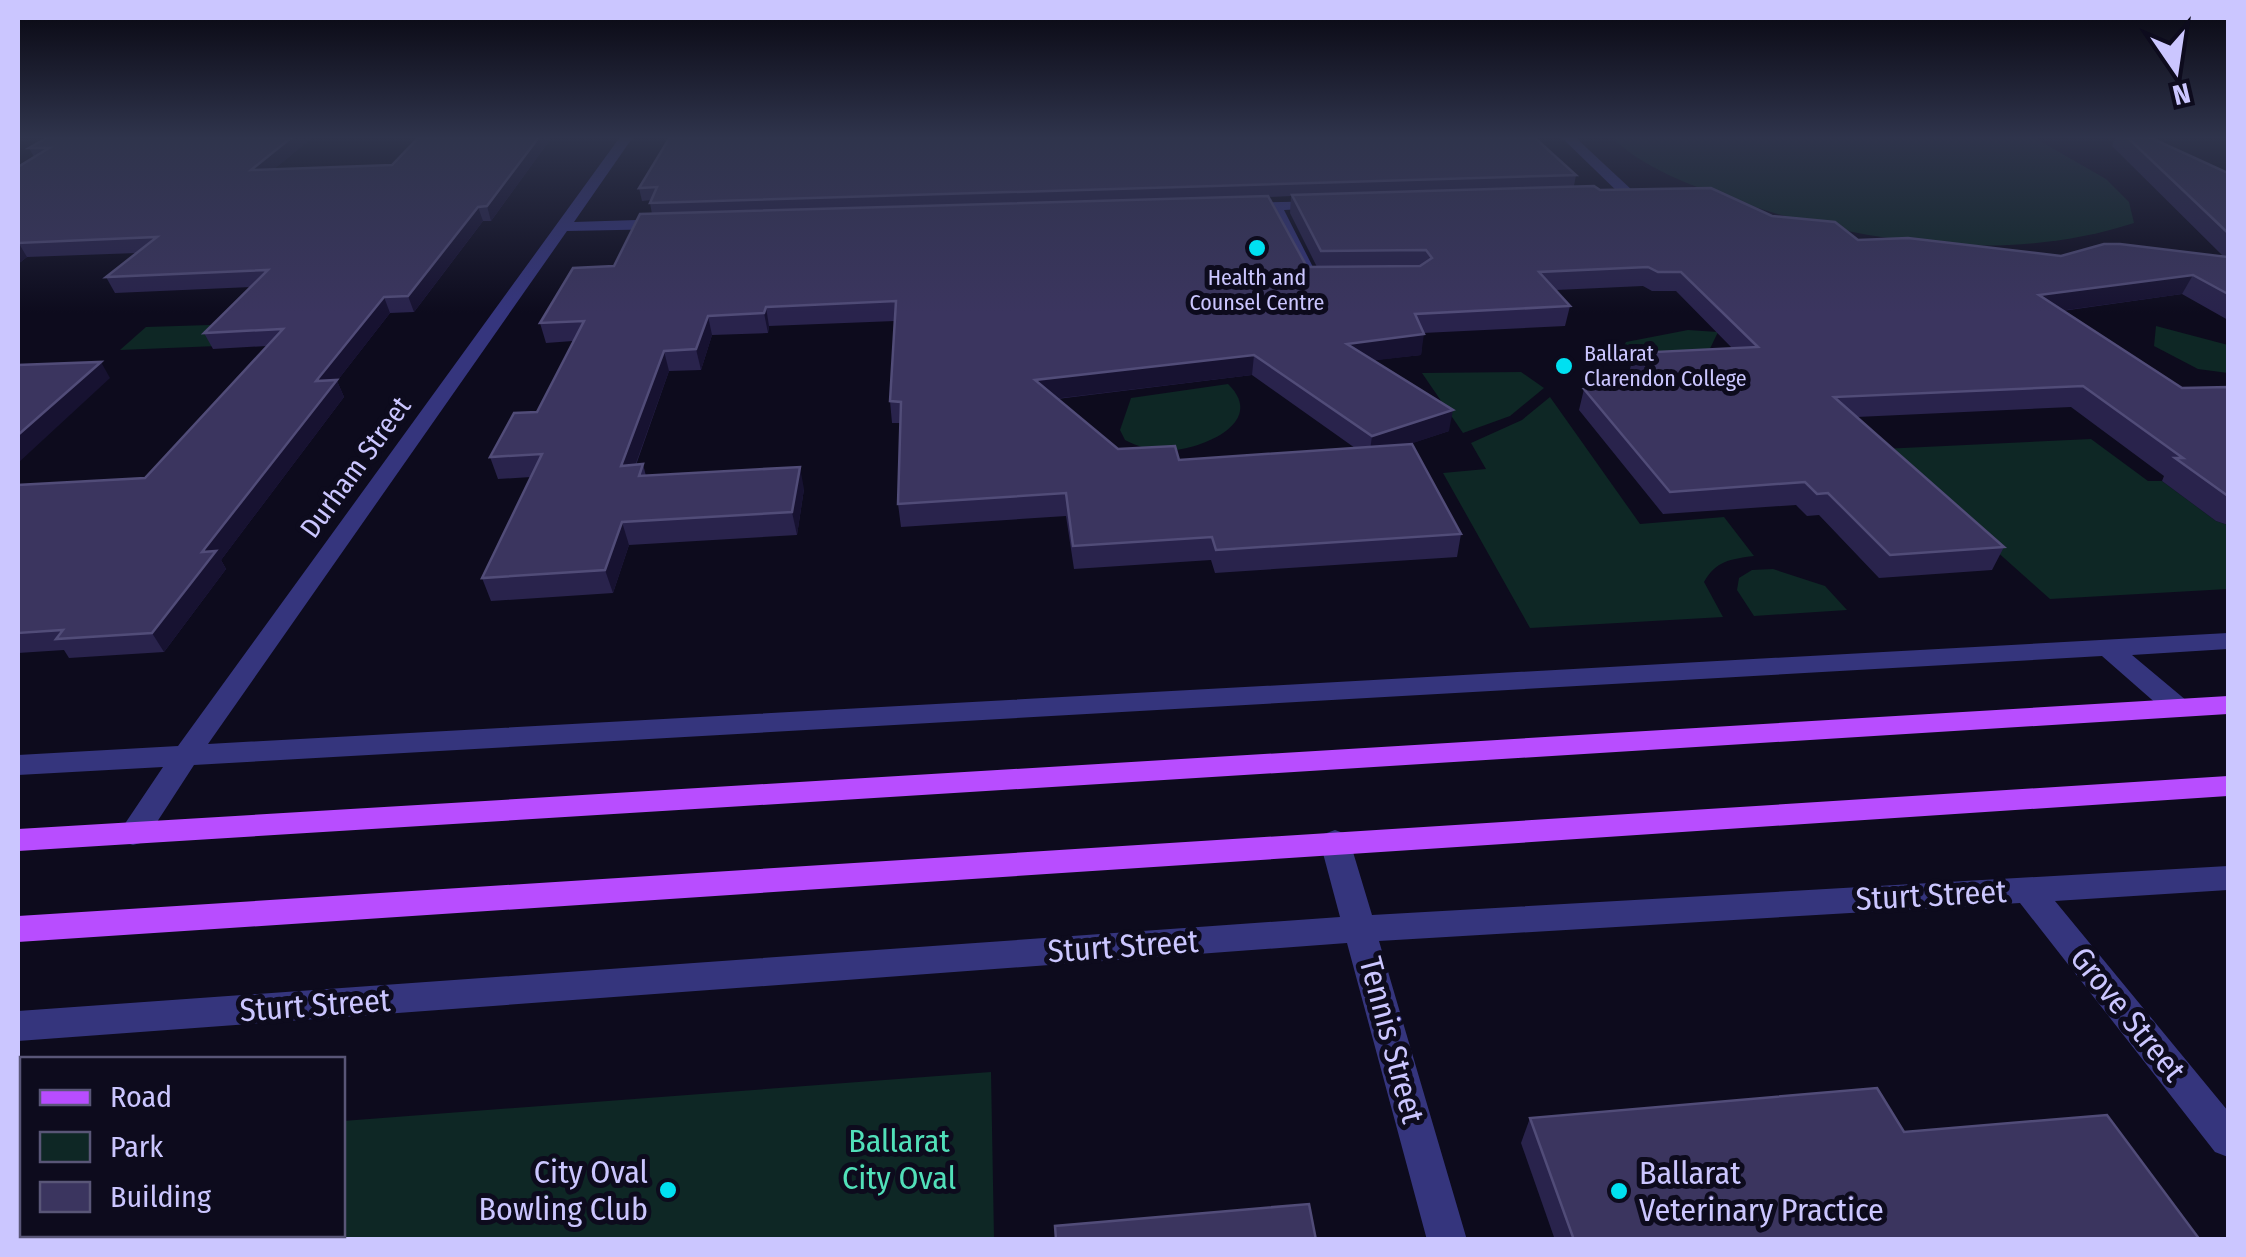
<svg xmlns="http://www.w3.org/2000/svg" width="2246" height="1257" viewBox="0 0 2246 1257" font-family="'Fira Sans Condensed',sans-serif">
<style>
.green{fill:#0e2725}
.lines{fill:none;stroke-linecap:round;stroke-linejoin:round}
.minor{fill:#35357d;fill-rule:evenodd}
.major{fill:#b84dff;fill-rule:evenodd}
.wall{fill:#29234c;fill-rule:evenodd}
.shaded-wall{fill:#171231}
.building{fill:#3b355f;stroke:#514c78;stroke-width:2.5}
.poi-dot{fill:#00e0f1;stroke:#0d0b1d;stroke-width:4}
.labels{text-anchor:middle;stroke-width:10;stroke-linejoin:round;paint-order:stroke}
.far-poi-label{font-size:22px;fill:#cbc6ff;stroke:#0d0b1d}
.street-label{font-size:28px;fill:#cbc6ff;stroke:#0d0b1d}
.near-street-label{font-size:32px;fill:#cbc6ff;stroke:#0d0b1d}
.near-park-label{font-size:32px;fill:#51e0b9;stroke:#0d0b1d}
.near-poi-label{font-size:32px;fill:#cbc6ff;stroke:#0d0b1d;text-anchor:end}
</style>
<rect width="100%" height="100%" fill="#0d0b1d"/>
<g class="green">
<path d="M1611,137h422l73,42 23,23 5,21c-129,42 -274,20 -401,-23 -43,-15 -88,-31 -122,-63z"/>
<path d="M241,324l-24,22 -97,4 26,-23z"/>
<path d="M2156,326l72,19v28l-30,-4 -44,-23z"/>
<path d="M1688,330l30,2 -14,29h-87l9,-19z"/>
<path d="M1521,372l23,16 -34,28 -47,17 -41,-60z"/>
<path d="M1228,384c41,40 -31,67 -64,67 -14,0 -27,-5 -39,-11l-5,-10 11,-32z"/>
<path d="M1550,397l90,127 84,-7 30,39c-24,3 -38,5 -50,26l19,35 -193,11 -87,-155 43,-4 -15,-26 51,-23z"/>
<path d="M2091,439l57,42h14l54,40 12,4v64l-178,10 -168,-150z"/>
<path d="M1773,569l52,17 22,24 -93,6 -17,-26 2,-12 13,-8z"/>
<path d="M991,1072l3,167h-976v-94h4v89h320l1,-113z"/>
</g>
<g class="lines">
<g class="minor">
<path d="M620,137h13l-59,85 94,-3 8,5 -8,5 -101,2 -359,513 2020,-111v16l-96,6 55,46 3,6 -3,6h-20l-65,-57 -1908,109 -50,77 -11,3 -11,-3 -4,-8 45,-67 -145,8v-20l160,-9z"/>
<path d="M1561,137h14l58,54v6h-10z"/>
<path d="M1328,201v6l-5,1 -39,2 32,63 -8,5 -8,-5 -30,-63 -27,1 -7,-4 7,-4z"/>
<path d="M1335,830l11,4 4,8 22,73 856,-49v24l-173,11 173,210v46l-13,-5 -195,-249 -641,38 88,299h-40l-80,-297 -1329,98v-30l1322,-94 -20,-75 4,-8z"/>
</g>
<g class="major">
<path d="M2228,696v18l-2210,137v-22z"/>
<path d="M2228,776v20l-2210,146v-26z"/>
</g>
</g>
<g class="wall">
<path d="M48,137h265l-39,32 118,-4 27,-28h133l-61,84h-8l-69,91 -24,1 -53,68 7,16 -123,163 5,9 -62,83 -95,6 -5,-8 -46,3v-168l127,-7 122,-132 -54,3 -9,-16 47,-46 -136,6 -9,-16 31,-24 -110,4 -9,7v-97l16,-10 -5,-9z"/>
<path d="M2116,137h33l79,36v147l-46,-26 -120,17 120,77 46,-1v138l-12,-4 -54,-40 2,-5 -93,-69 -214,10 147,130 -12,23 -113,8 -60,-63 -12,1 -11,-11 -133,9 -84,-104 5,-21 54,-5 -9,-11 5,-20 98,-5 -56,-57h-24l-9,-5 -87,4 14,16 -5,20 -142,7 -2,22 -47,5 75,71 -40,13 52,90 -4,23 -242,16 -4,-13 -137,9 -8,-53 -165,11 -3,-23 3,-81h-9l-2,-22 5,-80 -126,5 -1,7 -56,2 -11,35 -32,1 -33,94 7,-1 3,12 158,13 -7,46 -168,10 -16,48 -122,8 -9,-23 49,-101 -33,2 -8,-22 47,-45 36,-71 -27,2 -6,-20 74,-57 38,-52 -2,-11 1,-3 -9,1 -3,-13 937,-13 -2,11 198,30 86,24 203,16h162l-111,-110zM1291,196l-1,17 27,54h-10l-39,-70zM1252,375l103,73 -176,12 -61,-11 -61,-50z"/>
<path d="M1530,1118l374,14 296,108h-645l-34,-97z"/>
</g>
<g class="shaded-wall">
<path d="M292,137h21l-57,47 -5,-14z"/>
<path d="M539,137h13l-61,84 -4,-15z"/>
<path d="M478,207l5,14 -69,91 -6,-16z"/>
<path d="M18,242l9,15 -9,7z"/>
<path d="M2193,275l-11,19 -152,21 9,-20z"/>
<path d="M384,297l6,16 -53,68 7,16 -123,163 5,9 -62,83 -12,-19 50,-81 114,-171z"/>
<path d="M766,307l3,19 -1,7 -4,-20z"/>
<path d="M708,316l4,19 -11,35 -5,-21z"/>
<path d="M1424,334l-3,21 -76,9 2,-20z"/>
<path d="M664,351l5,20 -42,117 -6,-22z"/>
<path d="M1254,355l-2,20 -216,26 -1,-21z"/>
<path d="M101,362l9,16 -92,85v-28z"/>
<path d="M1453,410l-4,21 -80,27 3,-22z"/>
<path d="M800,467l4,22 -7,46 -5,-23z"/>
<path d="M622,522l7,23 -16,48 -8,-23z"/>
</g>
<g class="building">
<path d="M48,137h244l-41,33 141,-5 27,-28h120l-52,69 -9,1 -70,89 -24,1 -68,84 21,-1 -135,172 14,-1 -64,82 -96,6 7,-9 -45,3v-148l127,-7 138,-149 -79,4 64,-63 -162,7 51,-40 -139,6v-76l31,-19h-20z"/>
<path d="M670,137h864l42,38 -926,28 7,-16 -18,1z"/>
<path d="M2127,137h22l79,36v60z"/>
<path d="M1594,186l6,4 111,-2 61,28 63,6 23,18 50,-2 153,18 43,-12h16l108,13v37l-35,-19 -154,20 143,93 46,-1v109l-53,-38h8l-100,-72 -249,11 170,150 -114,8 -62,-62 -11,1 -12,-12 -135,10 -86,-103 77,-7 -27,-29 124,-6 -77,-75h-23l-10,-5 -109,5 31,34 -155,8 9,20 -77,10 106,66 -81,26 -118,-81 -219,25 83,69 57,-3 4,14 233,-16 49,90 -245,16 -4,-13 -139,9 -7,-53 -168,11 3,-102 -11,-1 6,-100 -130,6 -2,6 -56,3 -12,33 -32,2 -43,115 22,-2 -4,12 161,-9 -8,45 -170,10 -17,48 -123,8 60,-124 -52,3 24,-44 23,-1 47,-91 -44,2 33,-55 41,-2 26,-52 628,-18 39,71 113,-1 12,-8 -6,-8 -105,1 -29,-56z"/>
<path d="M101,362l-83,73v-70z"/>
<path d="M1877,1088l27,44 203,-17 93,125h-626l-44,-122z"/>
<path d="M1309,1204l7,36h-260l-1,-14z"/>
</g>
<linearGradient id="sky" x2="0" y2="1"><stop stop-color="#070610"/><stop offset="0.44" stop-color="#2f344c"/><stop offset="1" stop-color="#2f344c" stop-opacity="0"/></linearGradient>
<rect width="2246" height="313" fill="url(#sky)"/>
<g class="poi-dot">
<circle cx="1257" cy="248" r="10"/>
<circle cx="1564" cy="366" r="10"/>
<circle cx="668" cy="1190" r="10"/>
<circle cx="1619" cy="1191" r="10"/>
</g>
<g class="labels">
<g class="far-poi-label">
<text x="1257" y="285">Health and<tspan x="1257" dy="25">Counsel Centre</tspan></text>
<text x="1584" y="361" text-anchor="start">Ballarat<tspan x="1584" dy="25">Clarendon College</tspan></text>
</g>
<g class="street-label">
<text transform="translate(355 467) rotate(-54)" y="10">Durham Street</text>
</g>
<g class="near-street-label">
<text transform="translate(1931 895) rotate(-3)" y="11">Sturt Street</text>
<text transform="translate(1123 946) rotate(-4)" y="11">Sturt Street</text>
<text transform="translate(315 1005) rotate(-4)" y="11">Sturt Street</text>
<text transform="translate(2128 1014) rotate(51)" y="11">Grove Street</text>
<text transform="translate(1392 1040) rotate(75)" y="11">Tennis Street</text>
</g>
<g class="near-park-label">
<text x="899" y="1152">Ballarat<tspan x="899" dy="37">City Oval</tspan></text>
</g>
<g class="near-poi-label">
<text x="648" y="1183">City Oval<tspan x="648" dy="37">Bowling Club</tspan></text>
<text x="1639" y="1184" text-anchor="start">Ballarat<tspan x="1639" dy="37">Veterinary Practice</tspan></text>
</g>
</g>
<rect width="2246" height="1257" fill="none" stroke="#cbc6ff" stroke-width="40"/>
<rect x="20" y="1057" width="325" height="180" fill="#0d0b1d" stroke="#595677" stroke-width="2.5"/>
<rect x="40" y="1090" width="50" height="15" fill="#b84dff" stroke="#595677" stroke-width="2.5"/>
<text x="110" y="1107" font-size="30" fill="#cbc6ff">Road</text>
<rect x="40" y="1132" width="50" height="30" fill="#0e2725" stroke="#595677" stroke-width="2.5"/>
<text x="110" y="1157" font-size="30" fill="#cbc6ff">Park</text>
<rect x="40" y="1182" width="50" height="30" fill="#3b355f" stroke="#595677" stroke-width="2.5"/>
<text x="110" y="1207" font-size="30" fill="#cbc6ff">Building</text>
<g transform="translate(2176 70) rotate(167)" stroke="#0d0b1d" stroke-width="8" paint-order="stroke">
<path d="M0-8L18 38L0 25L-18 38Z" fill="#cbc6ff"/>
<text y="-15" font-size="28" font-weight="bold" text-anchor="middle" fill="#cbc6ff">N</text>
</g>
</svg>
